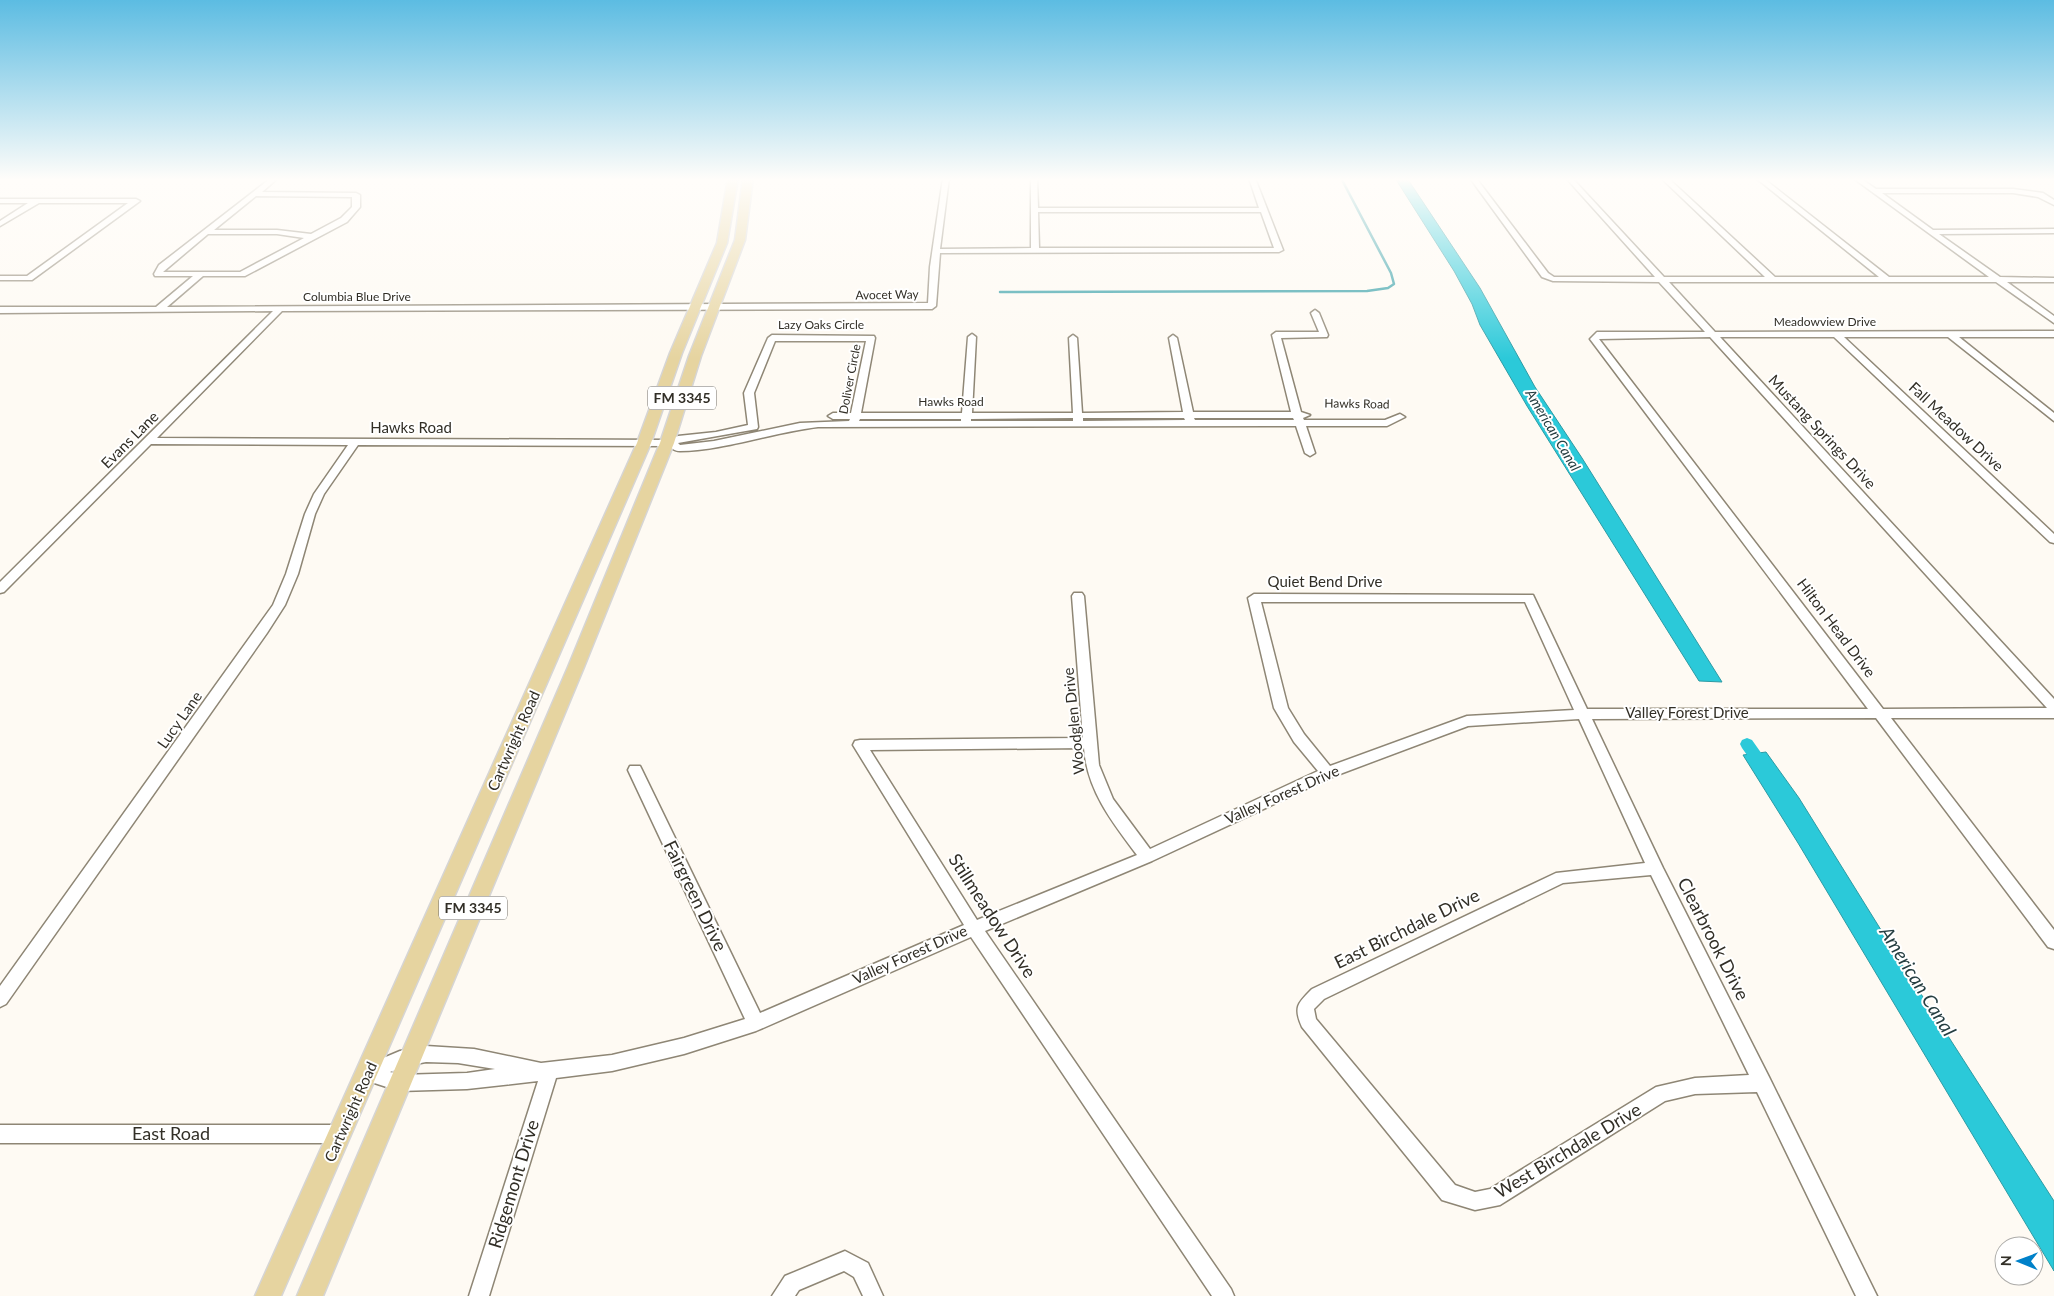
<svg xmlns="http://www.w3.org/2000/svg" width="2054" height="1296" viewBox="0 0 2054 1296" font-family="Lato,sans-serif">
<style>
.water{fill:#2bc9d9;stroke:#2d9ba4}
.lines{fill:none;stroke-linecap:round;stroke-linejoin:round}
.stream{stroke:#2d9ba4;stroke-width:2.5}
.canal{fill:#2bc9d9;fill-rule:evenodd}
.minor-casing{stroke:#8e8675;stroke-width:3}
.major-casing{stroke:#d6d5d4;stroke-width:3}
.minor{fill:#fff;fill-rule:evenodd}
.major{fill:#e6d4a0;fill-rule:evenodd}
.labels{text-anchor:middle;stroke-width:4;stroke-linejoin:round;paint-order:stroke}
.far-street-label{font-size:12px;fill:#322f27;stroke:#fff}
.shield{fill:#fff;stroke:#706d68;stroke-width:1}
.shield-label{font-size:14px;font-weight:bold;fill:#322f27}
.far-water-label{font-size:14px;font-style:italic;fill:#253e41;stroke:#fff}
.street-label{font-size:15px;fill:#322f27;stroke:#fff}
.near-street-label{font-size:18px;fill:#322f27;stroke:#fff}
.near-water-label{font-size:19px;font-style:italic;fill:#253e41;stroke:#fff}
</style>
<rect width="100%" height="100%" fill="#fefaf3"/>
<g class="water">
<path d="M1395,178h12l73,110 55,99 47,71 140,224 -23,-1 -172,-275 -47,-81 -8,-21 -18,-33z"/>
<path d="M1766,752l33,46 115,185 140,218v70l-256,-428 -55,-88z"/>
</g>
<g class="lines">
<path class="stream" d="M1000,292l367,-1 21,-3 6,-4 -3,-11 -50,-95"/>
<path class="canal" d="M1747,738l5,2 17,24 3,4 -3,4h-10l-17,-24 -2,-4 2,-4z"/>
<defs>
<g id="minor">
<path d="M271,178h7l-16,14 94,1 4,2v12l-13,15 -102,54h-42l-36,31 761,-4 2,-36 13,-89h6l-9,71 91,-1v-70h6l1,30h221l-10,-30h6l28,72 -4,2 -339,1 -4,53 -4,3 -650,2 -125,127 513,2 8,-4 38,-4 32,-7 -4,-32 24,-55 4,-3 102,1 1,2 -14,75h101l6,-76 4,-3 4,3 -4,76h101l-4,-75 4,-3 4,3 5,75 101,-1 -14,-74 4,-3 4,3 16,74h98l-19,-77 4,-3h43l-8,-19 4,-3 4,3 9,22 -1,2 -46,1 20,74 9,3 -7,3 1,2h81l15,-6 5,3 -18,9h-81l9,27 -5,3 -5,-3 -9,-27 -478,1c-44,5 -96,24 -138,24 -5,0 -7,-2 -11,-5l-311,-1 -34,49 -9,20 -17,60 -13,31 -18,28 -261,371 -6,3v-21l273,-381 13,-31 19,-60 9,-20 34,-49 -197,-1 -147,148 -4,1v-11l273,-271 -273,2v-6h156l37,-31h-38l-1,-2 5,-9zM256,196l96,1v10l-11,11 -30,16 -34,-4h-63zM1038,212h223l13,36h-235zM208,234h69l27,4 -64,34h-77zM775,341h91l-15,72h-18l-5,3 5,3h17l-1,2 -49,2 -86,18 -34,4 -2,-2 79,-14 1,-2 -4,-34zM1073,418v3h-102v-2zM1083,418h101l1,2 -102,1zM1194,418h99l1,2h-99zM860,419h101v2h-102z"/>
<path d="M1470,178h6l72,95 6,4h101l-89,-99h6l92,99h101l-104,-99h7l107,99h104l-123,-99h7l126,99h100l-136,-99h7l16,11h137l30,4 11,7v5l-16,-8 -25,-4h-131l51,37 121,-1v4l-115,1 61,43 54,1v4h-47l47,34v7l-58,-41h-327l46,50 339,-1v6h-95l95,76v8l-106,-84h-104l210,197v9l-4,-1 -216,-205h-114l334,362v19h-163l163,212v19l-6,-2 -172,-229 -284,1 71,149 106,209 108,219h-21l-99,-204 -62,2 -30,7 -165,104 -25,5 -33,-10 -140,-173c-9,-20 -4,-24 10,-38l244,-116 89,-10 -66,-144 -111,7 -136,51 -180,84 -167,70 246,358 3,7h-22l-241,-359 -215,94 -72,23 -72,17 -56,7 -67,218h-20l69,-215 -71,8 -68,2 -37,-12 -3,-6 3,-6 38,-16 26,-5 48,3 67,14 71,-8 72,-17 61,-19 -117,-249 2,-4h10l2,4 118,243 204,-88 -111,-180 2,-4 5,-1 223,-2 -11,-142 2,-3h8l2,3 15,169 14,34 37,50 168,-78 -24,-29 -20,-34 -26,-110 6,-4 279,1 54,114h281l-278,-370 7,-7h108l-46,-50 -106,-1 -11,-4zM1710,337l337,371 -164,1 -284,-370zM1261,602h264l49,108 -107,6 -137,50 -26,-32 -16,-26zM1084,748c3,42 28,74 53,107l-160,65 -107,-170zM1651,875l98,200 -54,3 -39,9 -166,102 -15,3 -20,-7 -139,-166 -2,-10 10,-10 239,-116zM426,1062l32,1 37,6 -28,4 -68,2 -9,-3 15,-6z"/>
<path d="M0,199h136l4,2 -108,79h-32v-4h27l101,-73h-89l-39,23v-5l28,-18h-28z"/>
<path d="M0,1125h341l6,3 3,6 -3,6 -6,3h-341z"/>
<path d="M845,1251l23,12 15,33h-20l-9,-19 -10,-6 -45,19 -4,6h-23l13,-20z"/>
</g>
<g id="major">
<path d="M728,178h10l-11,65 -45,110 -31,90 -370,853h-26l382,-853 33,-90 47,-110z"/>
<path d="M743,178h10l-8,62 -44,116 -27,87 -90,224 -261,629h-26l271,-629 92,-224 29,-87 46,-116z"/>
</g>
</defs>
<use href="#minor" class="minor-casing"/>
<use href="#major" class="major-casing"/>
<use href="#minor" class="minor"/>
<use href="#major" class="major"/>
</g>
<linearGradient id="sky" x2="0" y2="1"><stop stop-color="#5cbce2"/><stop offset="0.5" stop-color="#fffdfa"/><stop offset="1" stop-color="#fffdfa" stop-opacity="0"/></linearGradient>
<rect width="2054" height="359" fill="url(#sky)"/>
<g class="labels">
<g class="far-street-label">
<text transform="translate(887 295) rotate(-1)" y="4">Avocet Way</text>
<text x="357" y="301">Columbia Blue Drive</text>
<text x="1825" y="326">Meadowview Drive</text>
<text x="821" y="329">Lazy Oaks Circle</text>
<text transform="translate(850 379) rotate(-79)" y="4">Doliver Circle</text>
<text x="951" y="406">Hawks Road</text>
<text transform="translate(1357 404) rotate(1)" y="4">Hawks Road</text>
</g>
<g class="shield">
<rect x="648" y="386.5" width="68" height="23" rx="4"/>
<rect x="439" y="896.5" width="68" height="23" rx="4"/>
</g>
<g class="shield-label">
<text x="682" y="403">FM 3345</text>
<text x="473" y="913">FM 3345</text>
</g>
<g class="far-water-label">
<text transform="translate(1553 430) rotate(59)" y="5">American Canal</text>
</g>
<g class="street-label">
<text transform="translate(1956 427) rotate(43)" y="5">Fall Meadow Drive</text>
<text x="411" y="433">Hawks Road</text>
<text transform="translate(1822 432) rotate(47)" y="5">Mustang Springs Drive</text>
<text transform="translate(130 440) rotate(-45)" y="5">Evans Lane</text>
<text x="1325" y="587">Quiet Bend Drive</text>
<text transform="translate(1836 628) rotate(53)" y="5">Hilton Head Drive</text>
<text x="1687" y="718">Valley Forest Drive</text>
<text transform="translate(180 720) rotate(-55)" y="5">Lucy Lane</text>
<text transform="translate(1074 721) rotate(-96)" y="5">Woodglen Drive</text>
<text transform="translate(514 741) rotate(-66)" y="5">Cartwright Road</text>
<text transform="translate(1282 795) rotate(-24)" y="5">Valley Forest Drive</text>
<text transform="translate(910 955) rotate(-24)" y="5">Valley Forest Drive</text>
<text transform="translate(351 1112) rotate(-66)" y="5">Cartwright Road</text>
</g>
<g class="near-street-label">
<text transform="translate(695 896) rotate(64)" y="6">Fairgreen Drive</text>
<text transform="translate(992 916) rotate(57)" y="6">Stillmeadow Drive</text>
<text transform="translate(1407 929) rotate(-26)" y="6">East Birchdale Drive</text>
<text transform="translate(1713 939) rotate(63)" y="6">Clearbrook Drive</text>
<text x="171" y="1140">East Road</text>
<text transform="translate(1568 1151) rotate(-31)" y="6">West Birchdale Drive</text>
<text transform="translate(514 1184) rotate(-73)" y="6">Ridgemont Drive</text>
</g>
<g class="near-water-label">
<text transform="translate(1918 981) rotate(58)" y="7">American Canal</text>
</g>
</g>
<g transform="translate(2019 1261) rotate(271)"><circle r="24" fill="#ffffff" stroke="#adaca9"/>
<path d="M0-4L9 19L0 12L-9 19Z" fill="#0081c9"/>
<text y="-8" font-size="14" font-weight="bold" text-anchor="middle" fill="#322f27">N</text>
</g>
</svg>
